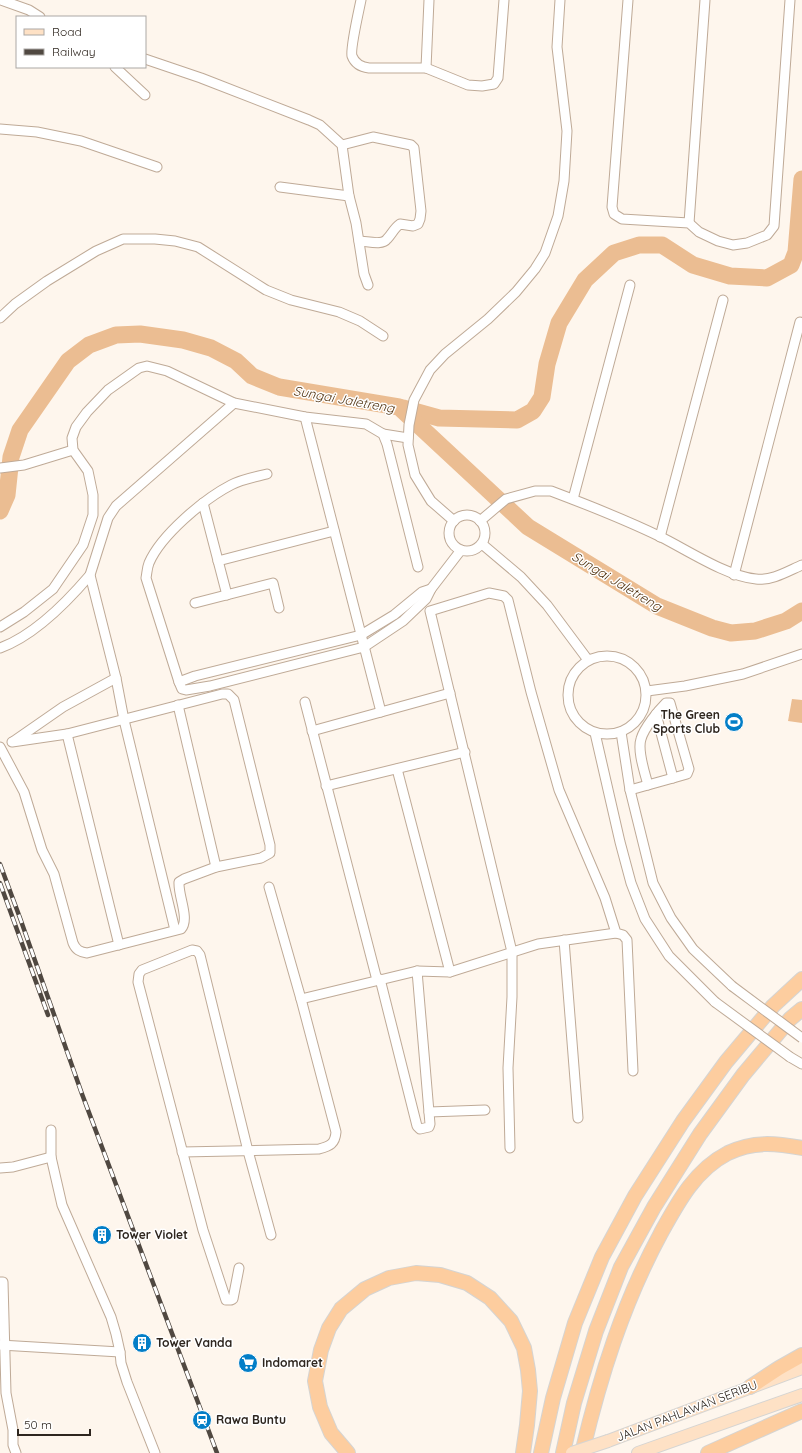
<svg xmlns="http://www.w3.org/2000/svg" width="802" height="1453" viewBox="0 0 802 1453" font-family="Quicksand,sans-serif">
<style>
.water{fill:#ebbd92}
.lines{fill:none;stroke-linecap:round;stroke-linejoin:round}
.river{stroke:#ebbd92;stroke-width:17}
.minor-casing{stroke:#bfaa97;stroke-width:11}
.major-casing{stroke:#d5d4d2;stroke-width:14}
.highway-casing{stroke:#d5d4d2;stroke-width:16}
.minor{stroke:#fff;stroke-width:9}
.major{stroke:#fee1c5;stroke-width:12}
.highway{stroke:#fdcd9f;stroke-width:14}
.rail-casing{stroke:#504841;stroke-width:4.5}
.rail{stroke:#fff;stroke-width:3;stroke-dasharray:9;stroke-linecap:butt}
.minor-bridge-casing{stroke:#bfaa97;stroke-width:11;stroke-linecap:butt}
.major-bridge-casing{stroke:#d5d4d2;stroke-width:14;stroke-linecap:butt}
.minor-bridge{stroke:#fff;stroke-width:9}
.major-bridge{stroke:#fee1c5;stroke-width:12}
.labels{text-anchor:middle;stroke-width:3;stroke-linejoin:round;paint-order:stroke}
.poi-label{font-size:12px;font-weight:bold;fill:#2e261f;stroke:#fff;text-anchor:start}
.street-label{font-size:12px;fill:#2e261f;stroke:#fff}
.water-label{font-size:13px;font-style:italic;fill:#513311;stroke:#fff}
</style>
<rect width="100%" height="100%" fill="#fef6ed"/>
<path class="water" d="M792,699l10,1v23l-14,-2z"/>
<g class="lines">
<g class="river">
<path d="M403,408l36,10 78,2 16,-9 9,-14 5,-33 12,-41 26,-43 29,-27 25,-8h23l31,20 37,11 37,2 24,-13 5,-13 6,-73"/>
<path d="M0,511l7,-16 4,-38 9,-27 48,-69 21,-16 27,-10 24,-1 43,6 28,8 25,13 16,15 27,11 120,20 129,120 129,79 55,22 19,5 24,-2 31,-10 16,-10"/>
</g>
<defs>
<g id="minor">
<path d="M1,0l28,10 11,7"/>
<path d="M361,0c-2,10 -11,49 -9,56 3,8 9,11 17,12h57l42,17 14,1 12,-2 4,-6 6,-78"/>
<path d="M628,0l-16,207 2,7 8,5 67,4 10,9 19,9 15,4 14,-2 20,-8 7,-9 16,-226"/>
<path d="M145,59l56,19 108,42 11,5 22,20 7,51 7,27 8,51 4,11"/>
<path d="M115,67l30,28"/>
<path d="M426,68l3,-68"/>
<path d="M0,129l37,3 44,9 76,26"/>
<path d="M342,145l31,-8 38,8 3,3 7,63 -1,8 -2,5 -5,2 -13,-2c-6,4 -8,10 -13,15 -5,7 -20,2 -28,2"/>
<path d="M280,187l69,9"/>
<path d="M689,223l16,-223"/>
<path d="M0,318l15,-14 32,-23 49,-30 27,-12h32l20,2 23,6 68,43 25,10 48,12 21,9 23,15"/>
<path d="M305,417l76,295"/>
<path d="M383,434l25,4"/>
<path d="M0,468l24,-3 49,-15"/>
<path d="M267,474c-12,3 -25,5 -36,11 -27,14 -70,50 -82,78 -2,5 -2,10 -3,15l33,104 3,7 4,1 24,-4 154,-39 39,-26 23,-22 5,-10 30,-39"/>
<path d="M573,499l57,-214"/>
<path d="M203,503l24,92"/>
<circle cx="467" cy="533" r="18"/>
<path d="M454,521l-23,-20 -16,-26 -7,-30 1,-20 5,-25 16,-30 15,-16 43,-35 28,-27 19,-23 10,-16 13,-37 6,-35 3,-50 -10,-84 3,-47"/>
<path d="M480,521l26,-22 29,-8h16c37,14 75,29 110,46 26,13 67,40 95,42 16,2 32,-8 46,-14"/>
<path d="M660,537l63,-237"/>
<path d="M482,544l39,33 26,28 41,55"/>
<path d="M218,561l116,-30"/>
<path d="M734,575l66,-253"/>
<path d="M195,603l78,-20 6,25"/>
<path d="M0,627l24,-15 29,-23 30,-44 10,-30v-20l-5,-24 -15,-21 -1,-12 4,-11 11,-15 21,-22 31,-22 8,-2 20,5 67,32 71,14 61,7 17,10 4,10 31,123"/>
<path d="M0,648c33,-12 67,-46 90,-73"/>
<circle cx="607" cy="695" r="39"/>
<path d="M179,682l16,-6 166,-41 33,-20 28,-23 9,-3"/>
<path d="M647,691l38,-5 58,-12 59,-20"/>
<path d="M305,702l72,278"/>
<path d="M178,705l38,162"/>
<path d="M312,731l138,-38"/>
<path d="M621,732l9,58 23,93 18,35 22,31 39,37"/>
<path d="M595,733l25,109 11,41 14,36 24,37 46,46"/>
<path d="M67,734l52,211"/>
<path d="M14,741l49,-34 53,-29"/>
<path d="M0,747l24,45 18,58 12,24 19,69c3,7 7,9 14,10l94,-24c9,-10 -3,-33 -2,-47l5,-3 32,-12 45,-9 9,-5v-8l-36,-145 -6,-6h-6l-155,40 -55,8"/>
<path d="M397,769l53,203"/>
<path d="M648,785c-3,-12 -11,-34 -7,-46 3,-11 17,-28 25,-36h4l19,66 -2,5 -14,4"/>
<path d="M326,786l139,-34"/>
<path d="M630,790l43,-12 -17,-64"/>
<path d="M175,930l-51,-210 -8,-42 -26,-103 18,-57 8,-12 118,-103"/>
<path d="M564,940l14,178"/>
<path d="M380,979l37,147 3,3 9,-2 1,-3 -13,-153"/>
<path d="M301,999l116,-28 33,1 88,-28 78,-11"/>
<path d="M790,1057l12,7"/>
<path d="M429,1112l56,-2"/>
<path d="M51,1130v27l11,48 49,112 5,17 4,18 1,11 6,19 28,71"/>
<path d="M510,1148l-2,-80 4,-71v-45l-82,-341 59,-18 15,3 4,4 23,92 28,98 46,108 11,35 7,2 4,5 6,131"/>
<path d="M182,1152l137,-3c11,-3 16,-5 17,-17l-35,-133 -32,-112"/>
<path d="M0,1168l13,-1 38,-10"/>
<path d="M239,1268l-6,31 -2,1h-5l-23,-70 -65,-248 1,-8 3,-4 50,-20 5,1 3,4 48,196 23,84"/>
<path d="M0,1282h3l3,111 7,37v15l3,8"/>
<path d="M0,1345l120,7"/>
</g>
<g id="major">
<path d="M608,1441l194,-73"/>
<path d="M638,1453l164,-58"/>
</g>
<g id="highway">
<path d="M750,1387l29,-19 23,-13"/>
<path d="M348,1453l-17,-20 -11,-26 -5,-26 6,-31 8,-22 12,-19 24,-20 24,-11 27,-5 24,2 27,8 23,15 21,23 13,27 4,22 2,21 -3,34 -4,28"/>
<path d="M541,1453l12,-55 22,-75 27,-66 33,-61 48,-75 43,-59 47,-56 29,-27"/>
<path d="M563,1453l11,-50 22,-72 25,-64 33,-60 46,-73 43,-59 47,-56 12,-10"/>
<path d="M582,1453c18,-76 41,-150 79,-220 17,-31 34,-63 67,-80 25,-12 47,-10 74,-5"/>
<path d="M708,1453l94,-42"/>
</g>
</defs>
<use href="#minor" class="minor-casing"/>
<use href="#major" class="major-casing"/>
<use href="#highway" class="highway-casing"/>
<use href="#minor" class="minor"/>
<use href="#major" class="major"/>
<use href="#highway" class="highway"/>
<defs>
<g id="rail">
<path d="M0,864l20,54 62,176 135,359"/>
<path d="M0,883l48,132"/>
</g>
</defs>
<use href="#rail" class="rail-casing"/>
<use href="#rail" class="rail"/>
<defs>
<g id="minor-bridge">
<path d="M732,986l70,52"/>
<path d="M715,1002l75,55"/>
</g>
<path id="major-bridge" d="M572,1453l36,-12"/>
</defs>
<use href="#minor-bridge" class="minor-bridge-casing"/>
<use href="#major-bridge" class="major-bridge-casing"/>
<use href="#minor-bridge" class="minor-bridge"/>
<use href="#major-bridge" class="major-bridge"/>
</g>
<defs>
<symbol id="stadium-disc" viewBox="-11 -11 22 22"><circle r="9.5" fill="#037ec7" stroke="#fff"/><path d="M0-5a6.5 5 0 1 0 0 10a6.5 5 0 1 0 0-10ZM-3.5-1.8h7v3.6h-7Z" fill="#fff"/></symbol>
<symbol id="building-disc" viewBox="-11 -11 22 22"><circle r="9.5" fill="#037ec7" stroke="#fff"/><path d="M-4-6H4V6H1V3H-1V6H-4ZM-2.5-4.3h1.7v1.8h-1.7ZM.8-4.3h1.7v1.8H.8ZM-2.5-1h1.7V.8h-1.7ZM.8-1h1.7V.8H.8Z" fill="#fff"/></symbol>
<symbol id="supermarket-disc" viewBox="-11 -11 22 22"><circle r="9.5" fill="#037ec7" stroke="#fff"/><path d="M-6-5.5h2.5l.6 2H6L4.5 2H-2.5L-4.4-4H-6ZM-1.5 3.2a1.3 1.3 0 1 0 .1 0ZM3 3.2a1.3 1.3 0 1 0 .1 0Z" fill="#fff"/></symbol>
<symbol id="station-disc" viewBox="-11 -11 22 22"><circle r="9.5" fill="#037ec7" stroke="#fff"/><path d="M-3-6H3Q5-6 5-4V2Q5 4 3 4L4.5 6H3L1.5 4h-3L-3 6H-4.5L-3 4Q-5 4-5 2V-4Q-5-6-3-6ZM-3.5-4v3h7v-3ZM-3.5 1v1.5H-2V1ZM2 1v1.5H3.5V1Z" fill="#fff"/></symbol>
</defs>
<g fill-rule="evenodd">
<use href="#stadium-disc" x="723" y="711" width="22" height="22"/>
<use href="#building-disc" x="91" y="1224" width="22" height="22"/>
<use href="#building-disc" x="131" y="1332" width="22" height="22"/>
<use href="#supermarket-disc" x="237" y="1352" width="22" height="22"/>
<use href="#station-disc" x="191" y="1409" width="22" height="22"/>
</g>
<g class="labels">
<g class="poi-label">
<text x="720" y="719" text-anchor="end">The Green<tspan x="720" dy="14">Sports Club</tspan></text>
<text x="116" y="1239">Tower Violet</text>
<text x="156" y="1347">Tower Vanda</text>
<text x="262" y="1367">Indomaret</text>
<text x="216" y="1424">Rawa Buntu</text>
</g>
<g class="street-label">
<text transform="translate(687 1411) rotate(-21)" y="4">JALAN PAHLAWAN SERIBU</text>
</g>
<g class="water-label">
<text transform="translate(344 399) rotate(10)" y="5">Sungai Jaletreng</text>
<text transform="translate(617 581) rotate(31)" y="5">Sungai Jaletreng</text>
</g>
</g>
<rect x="16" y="16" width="130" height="52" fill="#ffffff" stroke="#aba8a5"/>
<rect x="24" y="29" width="20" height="6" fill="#fee1c5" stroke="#aba8a5"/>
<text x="52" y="36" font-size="12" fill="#2e261f">Road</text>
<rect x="24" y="49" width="20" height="6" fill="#504841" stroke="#aba8a5"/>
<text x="52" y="56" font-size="12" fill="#2e261f">Railway</text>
<path d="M18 1429v6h72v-6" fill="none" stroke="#2e261f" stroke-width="2"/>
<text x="24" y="1429" font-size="12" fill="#2e261f" stroke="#ffffff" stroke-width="3" paint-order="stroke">50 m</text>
</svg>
